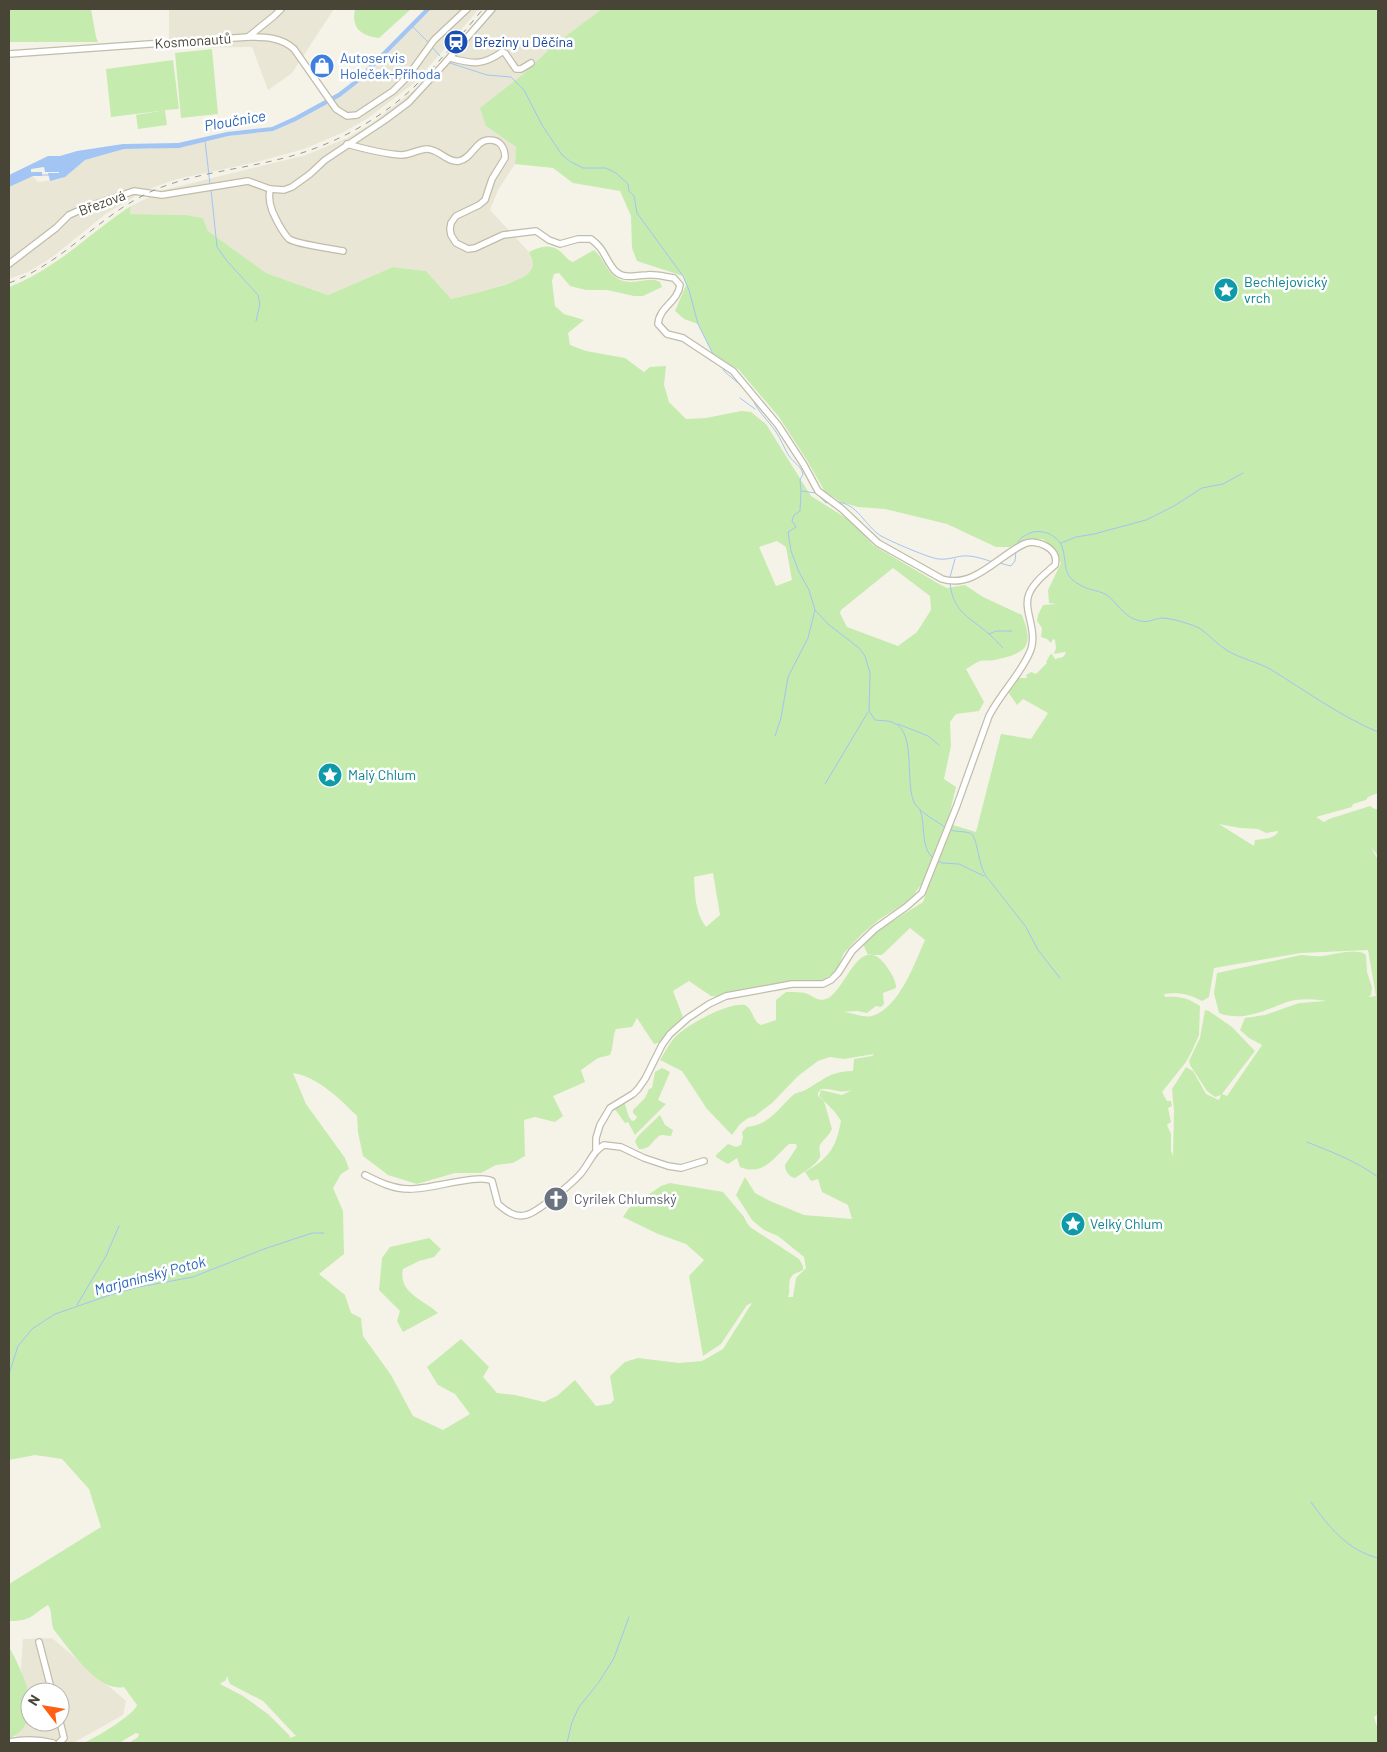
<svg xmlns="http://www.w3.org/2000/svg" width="1387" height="1752" viewBox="0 0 1387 1752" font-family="Barlow,sans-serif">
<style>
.residential{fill:#e9e6d6}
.green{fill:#c6ebaf;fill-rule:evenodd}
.water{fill:#a2c5f4}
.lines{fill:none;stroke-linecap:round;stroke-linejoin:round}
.stream{stroke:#a2c5f4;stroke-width:1}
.minor-casing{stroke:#c1bdaa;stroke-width:8}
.minor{stroke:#fff;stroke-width:5.5}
.rail{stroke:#979797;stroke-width:1;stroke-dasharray:6 6;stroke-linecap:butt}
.labels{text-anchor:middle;stroke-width:5;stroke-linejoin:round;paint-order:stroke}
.street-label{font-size:14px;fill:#484436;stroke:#fff}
.transit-label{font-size:14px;fill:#164399;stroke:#fff;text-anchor:start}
.shop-label{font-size:14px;fill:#366cbe;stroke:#fff;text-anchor:start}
.culture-label{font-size:14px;fill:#0d838f;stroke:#fff;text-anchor:start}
.worship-label{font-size:14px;fill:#5b616d;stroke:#fff;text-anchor:start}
.water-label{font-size:15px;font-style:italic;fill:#2a65ba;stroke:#fff}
</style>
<rect width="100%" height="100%" fill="#f5f3e8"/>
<g class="residential">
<path d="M169,9h165l-42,64 -24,17 -16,-43 -83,1z"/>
<path d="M431,9h48l-46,53 -20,22 -45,34 -24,14 -40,17 -47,13 -80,17 -31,11 -39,23 -56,45 -23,14 -19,7v-92l4,-3 20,-8 5,6 22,-3 25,-19 39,-11h27l77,-13 45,-5 23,-10 44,-24 18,-14z"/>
<path d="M488,9h114l-47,35 -33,31 -36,51 30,21 -1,17 -17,26 -8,20 39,42 4,13 -2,7 -11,7 -33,11 -37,9 -24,-28 -33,-4 -65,28 -62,-22 -58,-42 -5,-13 -17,-3 -56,-1 1,-8 33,-16 142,-35 41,-17 24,-14 46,-36 21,-21z"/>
<path d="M52,1638l74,63 -3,14 -50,28h-33l-25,-7 11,-13 4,-12v11h30v-30h-30v15l-9,-38 2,-30z"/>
</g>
<g class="green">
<path d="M9,9h82l5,28 2,5h-89z"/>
<path d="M355,9h56l-32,29c-18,-2 -28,-10 -24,-29z"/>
<path d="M602,9h776v784l-10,4 -2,3 -13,4 -1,3 -36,10 8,5 5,-3 41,-13 5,3h3v47l-7,-9 7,13v854l-4,3 4,13v13h-1249l9,-6 1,-3 -3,-1 -17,10h-36c11,-4 51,-28 54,-38l-13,-18c-26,6 -56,-40 -70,-57 -4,-9 -1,-18 -6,-25 -18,11 -16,16 -39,16v-37l92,-57 -12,-38 -27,-30 -27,-4 -26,5v-1173c49,-19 79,-53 122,-81l-1,8 56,1 17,3 5,13 58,42 62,22 65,-28 33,4 25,28c15,-4 74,-16 80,-29 4,-6 0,-12 -2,-18 13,-6 23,-9 34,2 4,4 5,6 10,8l21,-12c11,9 14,28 30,31 10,3 21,-2 31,-1l5,2 2,5 -19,9h-9l-27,-6h-21l-16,-4 -11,-13 -5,1 -2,7 3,25 9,8 20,6 -16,13 2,12 16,6 39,7 19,14 6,-5 16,-1 -2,19 5,17 17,17 20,-1 35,-7 10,1 15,12 45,72 35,22 10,8 17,19 66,39 8,4 18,-3 18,12 39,18c12,31 6,38 -27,45 -5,1 -11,0 -15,1 -5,2 -10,6 -14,8l18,33 -5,9 -23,3 -6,8 1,24 -7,33 12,8 -6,25 -27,70 -10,14 -12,10 -21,13 -18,15 -18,19 -7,17 -13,10 -30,1 -75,16 -8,-1 -22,-15 -16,10 11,29 -23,22 -7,2 -17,-26 -5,9 -16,2c-4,9 -2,17 -6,26l-12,3 -17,12 4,12 -32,14 10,20 -8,6 -20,-5 -11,3 1,36 -12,7 -17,2 -15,8h-26l-38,11 -29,-9 -25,-19 -5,-24 -1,-16c-17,-17 -39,-39 -64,-43l13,31 39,54 4,11 -8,5 -8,14 10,23 1,43 -25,20 26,21 6,18 10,5 2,18 28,39 22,41 30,14 27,-16 -15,-20 -17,-9 -11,-18 34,-28 28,28 -6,10 14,16 18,2 29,7 13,-6 18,-16 21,26 14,-2 4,-4 -4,-24 15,-14 13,-4 41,5 23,-2 21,-12 29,-46 -5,2 -26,39 -18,12 -14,-80 15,-16 -18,-16 -28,-10 -35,-17 6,-9 32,-22 9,-3 53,9 21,25 3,6 3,4 49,32 4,7v4c-3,2 -9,3 -11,6 -5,5 -1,15 -4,21h5l3,-19 10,-10 -2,-11 -26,-21 -14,-6 -12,-10 -16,-25 9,-18 10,16 15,8 34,14 48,4 -4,-14 -26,-13 -4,-13 -7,2 -6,-9c24,-14 31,-24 36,-51l-6,-9 -16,-16 2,-6 21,5 10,-5c-13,4 -18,-2 -31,-1l-3,4v3l6,5 8,28c-4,8 -9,11 -12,16 -2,5 1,7 0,12 -3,8 -18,16 -25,21 -6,-1 -10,-7 -10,-13l12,-18 -1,-3h-7c-14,12 -25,33 -49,23l-3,-9 -9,6 -12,-7v-2l12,-11 8,3 5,-2 2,-8 -1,-5 5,-5c22,-2 31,-18 46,-32 4,-3 10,-3 14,-6 20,-11 21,-17 46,-18l1,-12 18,-3 2,-2 -30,5 -14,-2 -12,4 -20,15 -26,27 -17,13 -7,2 -8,6 -8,11 -25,-26 -25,-38 -22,-11c4,-7 9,-16 15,-23 12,-12 53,-35 70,-32 9,5 7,16 16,20l15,-5v-20l10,-8c4,0 15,0 19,1 7,2 12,9 21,6 20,-6 33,-71 61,-32 4,6 9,13 9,21l-13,5 1,11 -3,3 -5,-1 -9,7 -10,-2 -13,1c8,1 21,6 28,4 28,-9 42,-52 53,-76l-15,-12 -28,27h-14l-5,-11 14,-13 46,-29 13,-37 17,-40 23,7 25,-98 30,5 17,-26 -25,-14 -6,6 -9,-13 5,-5 2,-5 3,-4h9l-1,-3 5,-3 5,2 11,-11 -1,-1 4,-7 2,-1 3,5 8,-2 3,-4 -1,-1 -11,2 2,-6 -1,-8 -2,-1 -2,4 -4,-4 -6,-2 1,-9 -5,-7 1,-6 5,-10 13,-1 -7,-1 -1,-13 13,-27 -7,-14 -11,-10h-17l-16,8h-14l-49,-23 -62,-15 -27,-2 -17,-5 -16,-10 -17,-30 -29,-45 -40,-47 -26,-16 -15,-30 -14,-5 -9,-8 11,-26 -3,-9 -46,-15 -5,-13 -1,-32 -11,-25 -47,-8 -20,-15 -38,-4 1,-17 -30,-21 -6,-18 42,-33 33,-31zM777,541l9,6 6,33 -16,6 -17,-39zM893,568l37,28 1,14 -14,22 -19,14 -51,-19 -7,-14 1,-3zM1219,824l21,4 18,1 8,4 12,-2v1c-4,7 -15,7 -23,8l-1,6zM713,873l7,42 -14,12c-11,-15 -11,-32 -12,-50zM1368,950l8,46 -8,1 3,-2 1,-8 -5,-15 -1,-17c-8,-8 -33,0 -44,1 -7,1 -14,-1 -21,-1l-84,18 -3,20 5,20c23,9 47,-3 68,-11 11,-4 27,-3 39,-1l-27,2 -34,12 -20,3 -5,12 9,8 13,7 -35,51 -5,-2 33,-43 -23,-24 -23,-16 -4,-1 -5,28 -11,23 1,4 17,26 8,6 6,-2 -2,5 -13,-6 -13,-23 -7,-4 -14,22 2,22 -1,45 -2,-5v-17l-4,-9 4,-3 -3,-14 4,-2 -1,-5h-4l-5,-9 24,-30 6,-11 7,-16 1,-29c-12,-8 -20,-10 -35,-9l-1,-3c15,-2 25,0 38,7l7,-4 5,-29 87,-15zM227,1676l3,8 33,17 33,35 -7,2 1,-2 -22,-22 -25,-18 -23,-12 6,-4z"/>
<path d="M212,49l6,65 -37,4 -6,-65z"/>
<path d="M173,60l6,49 -14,1 2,15 -29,4 -2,-14 24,-4 -49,6 -5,-48z"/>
<path d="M662,1068l8,4 -12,28 8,4 -31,31 -7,-13 -3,1 -11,-15 9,-7c5,7 3,14 9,20l3,-1 2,-3 -4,-4v-3l12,-12 4,-9 3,-1 3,-16z"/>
<path d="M660,1115l5,10 8,5 -2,6c-5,0 -8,-2 -12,0 -7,5 -9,14 -20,13l-3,-5 -1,-3 3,-5z"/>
<path d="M429,1238l12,11 -7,8 -15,4 -16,8c-5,24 20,30 35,44l-35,19 -6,-11 3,-10 -21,-21 3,-32 8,-11z"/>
<path d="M9,1647c15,27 38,74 0,92z"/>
</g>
<path class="water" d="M425,9h6l-73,74 -18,14 -44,24 -23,10 -45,5 -49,12 -55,1 -39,11 -20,17 -15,4 -2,-8h11v-1h-14l-1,-5 -13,2v3h11v4h-9l-24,11v-12l39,-19h12l17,-5 46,-7 55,-1 49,-11 45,-5 22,-10 44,-24 17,-13z"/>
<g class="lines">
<g class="stream">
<path d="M413,27l17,17"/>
<path d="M432,47l8,9"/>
<path d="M450,63l37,12 24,2 13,13 18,35 20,30 9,7 12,6h23l10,5 12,11 1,7 5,5 3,17 46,63 6,14 9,34 16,32"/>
<path d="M205,141l5,43"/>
<path d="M40,175h9"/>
<path d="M211,190l6,57 10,14 31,34 2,9 -4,17"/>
<path d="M721,366l4,6 18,15"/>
<path d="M740,398l15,11"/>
<path d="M753,400c5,12 15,20 23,32 5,7 8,16 13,24 5,7 12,10 14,18l-3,6 1,11 15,2 10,10 4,-1"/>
<path d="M801,491l-1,20 -6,4 -2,6 4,6 -8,5 3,19 8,21 10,18 6,20 13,14 31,24 6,8 5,17 -1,38 6,9c6,1 14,0 19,3 23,9 10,63 21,81 7,10 22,17 31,24"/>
<path d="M836,502c21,0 29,24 45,34 9,5 50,23 58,23 8,1 16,-2 23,-3 11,-1 21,3 31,6"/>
<path d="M1061,543l15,-6 18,-3 52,-14 28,-14 28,-18 21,-4 20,-11"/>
<path d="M1017,545c2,-7 7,-9 13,-12 13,-5 30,3 33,17 4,15 -1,25 17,35 8,5 17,5 25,9 12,7 17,22 32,26 11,4 15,-1 25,-2 9,0 29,6 37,10 10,6 18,17 29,23 14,8 29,11 42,18 36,22 70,47 108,63"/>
<path d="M999,563l12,3 4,-5 1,-10"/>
<path d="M950,577l5,-18"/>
<path d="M950,583c3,30 20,34 39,51 5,4 9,9 14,14"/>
<path d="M989,634l7,-3h16"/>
<path d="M898,724l30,12 11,9"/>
<path d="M775,736l6,-18 7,-41 20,-39 7,-28"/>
<path d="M825,784l43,-72"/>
<path d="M920,810c6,15 0,37 13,48"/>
<path d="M950,830c6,2 14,1 20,3 9,4 7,37 20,48l36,46 12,23 22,28"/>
<path d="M938,861l4,2 17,1 25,12"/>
<path d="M1307,1142c25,10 49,19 71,35"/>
<path d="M77,1305l29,-49 13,-30"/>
<path d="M9,1374l9,-28 14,-17 23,-15 58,-20 26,-7 54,-10 71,-28 48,-16h12"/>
<path d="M1311,1502c17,24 37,49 67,56"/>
<path d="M567,1743l5,-21 7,-15 20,-25 15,-24 15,-41"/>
</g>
<defs>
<g id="minor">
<path d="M248,37l26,-21 7,-7"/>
<path d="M9,54l239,-17c17,0 33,0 46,12l42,60 11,7 10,-1 36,-24 15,-15 26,-36 33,-31"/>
<path d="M450,58c23,6 32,8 52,-6l3,1 11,16h5l10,-6"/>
<path d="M347,144c14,4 40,10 54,11 9,0 18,-6 26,-6 12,0 20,14 32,12 13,-2 17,-22 31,-21 11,0 15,9 15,18l-13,21 -7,21 -6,5 -23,11 -5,7 -1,6 1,6 5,8 12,6 7,-1 28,-13 33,-4 13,9 11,4 18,-5h13c13,10 12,15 21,28 9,14 21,8 35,8 9,-1 19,2 27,3l6,7c-2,17 -21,22 -22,39l9,10 16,4 50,33 45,54 26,40 14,26 24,18 36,34 64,36c32,10 56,-23 82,-35 13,-6 36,5 31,21 -9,8 -21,17 -26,29 -7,17 11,38 0,60 -10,22 -29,40 -40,62l-32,89 -35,88 -16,14 -31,22 -23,22 -14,22 -7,7 -8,4h-31l-66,12 -17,8 -21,14 -18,16 -8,11 -17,34 -7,10 -5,5 -23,14 -10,17 -4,13v11"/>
<path d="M270,189c-2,10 1,21 6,30 3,6 8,15 13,20 10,6 41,9 54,12"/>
<path d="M9,264l47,-36 13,-13 18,-8 47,-16 28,4 86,-14 22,8 14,1 8,-3 18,-13 15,-14 60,-40 24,-18 35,-38 48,-55"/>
<path d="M365,1175c14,7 28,14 44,14 20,1 70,-16 83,-8l6,23c8,7 17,14 28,11 11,-2 49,-34 56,-43 8,-10 11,-21 22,-27l17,2 23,11 24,8 13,2 23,-7"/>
<path d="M39,1642l13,50"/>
<path d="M9,1742c15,-3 29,-3 44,1"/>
<path d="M59,1743l5,-5 -4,-16"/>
</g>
</defs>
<use href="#minor" class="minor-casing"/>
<use href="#minor" class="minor"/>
<path class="rail" d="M9,283c56,-21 87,-65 139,-90 42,-20 91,-23 136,-35 48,-12 96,-38 131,-72 25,-24 46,-51 68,-77"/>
</g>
<defs>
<symbol id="station-disc" viewBox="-11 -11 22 22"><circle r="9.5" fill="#1a4fb4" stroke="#fff"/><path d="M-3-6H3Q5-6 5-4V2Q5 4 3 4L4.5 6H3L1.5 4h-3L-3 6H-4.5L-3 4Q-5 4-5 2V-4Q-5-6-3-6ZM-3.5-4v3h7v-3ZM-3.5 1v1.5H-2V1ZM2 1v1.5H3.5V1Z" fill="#fff"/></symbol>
<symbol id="shop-disc" viewBox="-11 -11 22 22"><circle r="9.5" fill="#3f7fe0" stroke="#fff"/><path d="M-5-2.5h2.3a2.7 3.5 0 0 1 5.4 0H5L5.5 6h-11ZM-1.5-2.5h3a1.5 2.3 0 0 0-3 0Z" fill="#fff"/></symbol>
<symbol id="sight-disc" viewBox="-11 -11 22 22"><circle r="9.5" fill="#0f9aa8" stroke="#fff"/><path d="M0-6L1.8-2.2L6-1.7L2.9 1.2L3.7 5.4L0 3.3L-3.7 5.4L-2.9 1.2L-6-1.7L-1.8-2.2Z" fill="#fff"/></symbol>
<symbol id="church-disc" viewBox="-11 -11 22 22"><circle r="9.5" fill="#6b7280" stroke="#fff"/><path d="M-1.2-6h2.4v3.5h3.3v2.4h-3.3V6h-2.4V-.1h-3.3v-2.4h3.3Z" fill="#fff"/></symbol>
</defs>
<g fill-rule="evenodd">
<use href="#station-disc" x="442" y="28" width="28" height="28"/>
<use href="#shop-disc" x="308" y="52" width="28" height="28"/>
<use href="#sight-disc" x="1212" y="276" width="28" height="28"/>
<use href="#sight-disc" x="316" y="761" width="28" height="28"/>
<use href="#church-disc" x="542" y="1185" width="28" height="28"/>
<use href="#sight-disc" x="1059" y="1210" width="28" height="28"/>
</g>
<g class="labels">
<g class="street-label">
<text transform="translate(193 41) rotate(-4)" y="5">Kosmonautů</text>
<text transform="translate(102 203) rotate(-20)" y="5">Březová</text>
</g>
<g class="transit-label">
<text x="474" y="47">Březiny u Děčína</text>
</g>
<g class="shop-label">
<text x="340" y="63">Autoservis<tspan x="340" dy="16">Holeček-Příhoda</tspan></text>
</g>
<g class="culture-label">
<text x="1244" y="287">Bechlejovický<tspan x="1244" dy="16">vrch</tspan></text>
<text x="348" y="780">Malý Chlum</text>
<text x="1090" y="1229">Velký Chlum</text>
</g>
<g class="worship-label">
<text x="574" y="1204">Cyrilek Chlumský</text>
</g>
<g class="water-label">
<text transform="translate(235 121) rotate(-10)" y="5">Ploučnice</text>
<text transform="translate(150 1276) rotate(-15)" y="5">Marjanínský Potok</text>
</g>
</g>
<rect width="1387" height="1752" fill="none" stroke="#484436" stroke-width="20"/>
<g transform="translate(45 1707) rotate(301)"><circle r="24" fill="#ffffff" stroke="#b6b4af"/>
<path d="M0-4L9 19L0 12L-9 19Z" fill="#ff5f15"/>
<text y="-8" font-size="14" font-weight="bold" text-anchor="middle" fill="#484436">N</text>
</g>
</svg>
